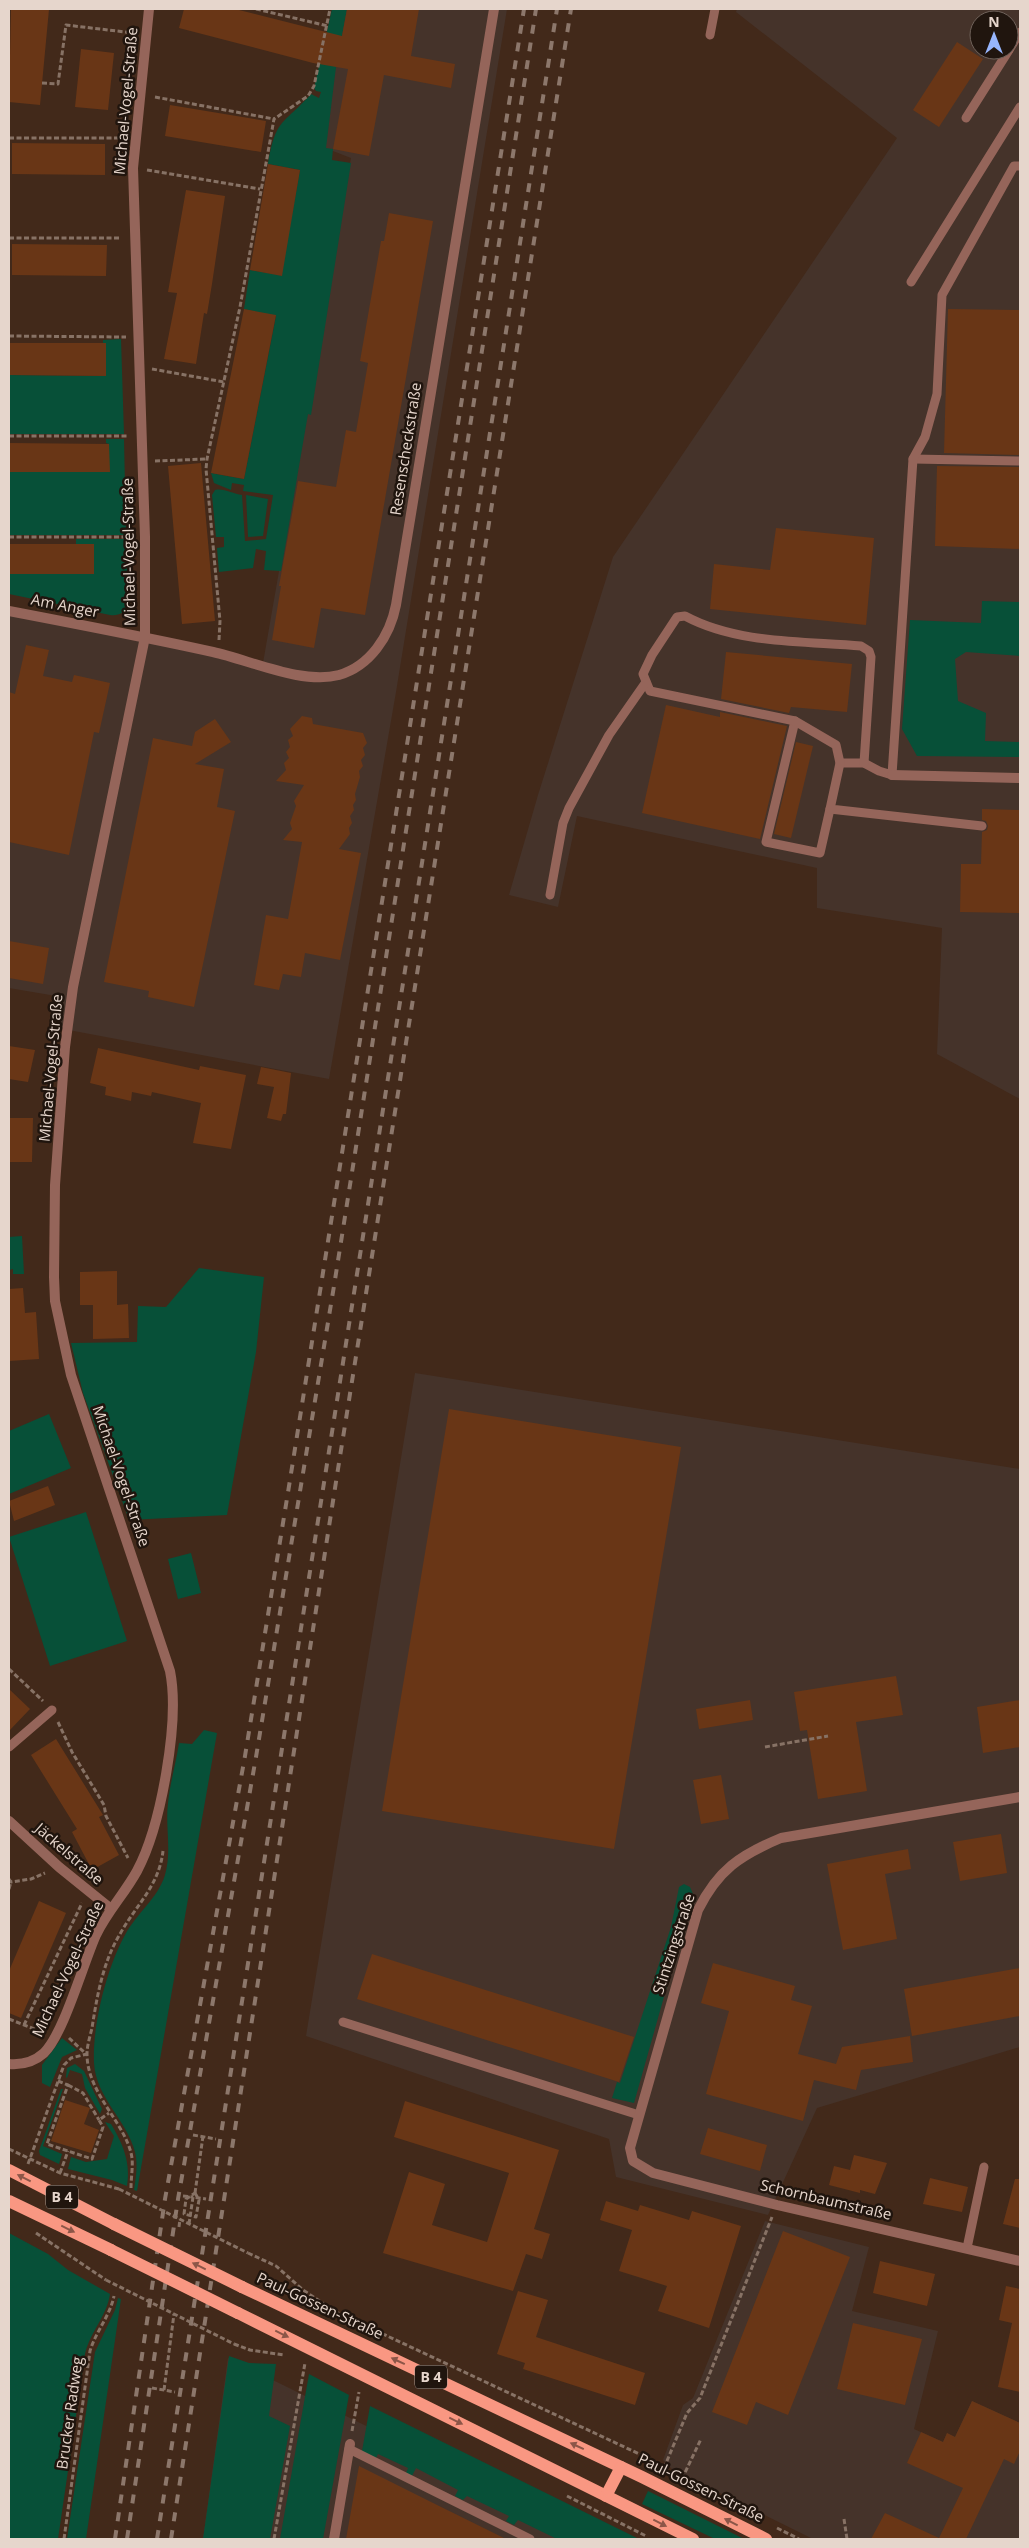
<svg xmlns="http://www.w3.org/2000/svg" width="1029" height="2548" viewBox="0 0 1029 2548" font-family="'Open Sans',sans-serif">
<style>
.commercial{fill:#45332a;fill-rule:evenodd}
.green{fill:#075038}
.building{fill:#693616}
.lines{fill:none;stroke-linecap:round;stroke-linejoin:round}
.path{stroke:#877265;stroke-width:3;stroke-dasharray:5 2.5;stroke-linecap:butt}
.service{stroke:#95655a;stroke-width:9}
.pedestrian{stroke:#95655a;stroke-width:10}
.minor{stroke:#95655a;stroke-width:10}
.primary{stroke:#f99782;stroke-width:12}
.rail{stroke:#8c776b;stroke-width:4;stroke-dasharray:9 9;stroke-linecap:butt}
.path-bridge{stroke:#877265;stroke-width:3;stroke-dasharray:5 2.5;stroke-linecap:butt}
.primary-bridge{stroke:#f99782;stroke-width:12}
.oneway{fill:#8c5648}
.labels{text-anchor:middle;stroke-width:5;stroke-linejoin:round;paint-order:stroke}
.shield{fill:#20150e;stroke:#ab9c93;stroke-width:1}
.shield-label{font-size:14px;font-weight:bold;fill:#e6d6cc}
.street-label{font-size:15px;fill:#e6d6cc;stroke:#20150e}
</style>
<rect width="100%" height="100%" fill="#42291a"/>
<g class="commercial">
<path d="M343,9h164l-111,683 -67,387 -271,-51 4,-31 -53,-9v-377l254,52 88,-505 -31,-12z"/>
<path d="M737,9h283v1090l-83,-45 5,-126 -125,-20v-40l-240,-52 -19,91 -49,-12 29,-100 75,-238 284,-419 -161,-126zM979,20h30v30h-30z"/>
<path d="M415,1373l605,96v578l-203,61 -49,107 -152,-38 -7,-38 -303,-103z"/>
<path d="M765,2221l104,26 -17,64 86,20 -24,98 29,13 4,-9 8,4 17,-36 48,22v116h-207l-140,-69 -10,-10 20,-55 10,-7z"/>
<path d="M228,2358l368,181h-393z"/>
</g>
<g class="green">
<path d="M332,9h15l-11,58 -10,81 7,1 -1,11 19,3 -40,252 -3,-1 -27,157 -17,-1 2,-19 -10,-2 -3,19 -34,4 -2,-24 7,-1v-10h-8l-4,-42 3,-5c9,-2 18,4 27,5l3,46 21,-2 7,-44 -30,-4 1,-6 -12,-2 -1,7 -17,-7 -3,-10 33,6 32,-163 -32,-7 6,-39 31,5 19,-105 -32,-6c8,-46 14,-38 43,-70l8,4 2,-6 -5,-1 -2,-3z"/>
<path d="M121,339l3,95h-115v-59l97,1v-33h-3v-3z"/>
<path d="M106,439h18l2,96h-117v-63h100v-28l-3,-1z"/>
<path d="M246,495l22,4 -5,37 -15,1z"/>
<path d="M76,539h50l2,64c-3,10 -9,13 -18,12l-101,-21v-20h85v-30h-18z"/>
<path d="M982,601l38,1v54l-54,-4 -11,7 3,42 28,12 -1,28 35,1v15l-103,-1 -15,-27 8,-109 71,3z"/>
<path d="M22,1236l2,38h-11v-5l-4,1v-33z"/>
<path d="M199,1268l65,9 -8,75 -29,163 -98,5 -46,-127 -12,-50 66,-1 1,-36 28,1z"/>
<path d="M49,1414l22,54 -62,26v-63z"/>
<path d="M86,1512l41,129 -77,25 -41,-129z"/>
<path d="M191,1553l10,40 -23,6 -10,-40z"/>
<path d="M204,1730l13,3 -80,458 -3,-1c2,-13 4,-25 1,-38 -8,-32 -39,-54 -41,-89 -2,-37 13,-96 31,-128 11,-21 33,-37 40,-60 7,-25 0,-48 3,-72 2,-20 8,-40 11,-60l13,1z"/>
<path d="M684,1884l6,3 3,7 -59,209 -22,-5 5,-16 3,1 51,-156 8,-40z"/>
<path d="M62,2038l15,12 -15,7 -12,30 -8,-4v-18z"/>
<path d="M75,2064l9,7 18,38 -2,5 -15,-26 -3,-14 -12,-4 -3,8 -1,-1 1,-9z"/>
<path d="M61,2089h2l-20,57 19,8 -3,10 -19,-9 -1,-4z"/>
<path d="M105,2122l6,2c12,20 20,39 16,62l-15,-6 -44,-11 3,-12 15,5 21,-3 7,-23z"/>
<path d="M9,2233l39,21 20,16 42,24c-3,22 -20,38 -25,60l-27,185h-49z"/>
<path d="M118,2298l3,1 -35,240h-19l28,-187 20,-42z"/>
<path d="M229,2356l20,7 27,1 -7,52 21,10 -20,113h-67z"/>
<path d="M309,2374l40,21 -26,144h-43z"/>
<path d="M370,2406l269,133h-82l-39,-19 -4,5 -8,-4 3,-5 -42,-20 -4,4 -8,-4 3,-6 -42,-22 -4,8 -6,-3 2,-5 -30,-14 -2,4 -14,-7z"/>
<path d="M648,2491l96,48h-29l-73,-35z"/>
</g>
<g class="building">
<path d="M11,9h38l-9,96 -31,-3z"/>
<path d="M184,9h51l107,27 5,-27h72l-8,47 44,8 -4,24 -67,-13 -15,81 -36,-7 15,-80 -35,-6 -134,-35z"/>
<path d="M957,42l26,17 -44,68 -26,-17z"/>
<path d="M81,49l33,4 -6,57 -33,-3z"/>
<path d="M170,105l96,16 -5,31 -96,-16z"/>
<path d="M12,143l93,1v31l-93,-1z"/>
<path d="M268,164l32,6 -18,106 -32,-6z"/>
<path d="M186,190l39,6 -13,88 -5,30 -3,-1 -8,51 -32,-5 13,-66 -9,-1z"/>
<path d="M389,213l44,8 -68,394 -44,-7 -7,40 -42,-8 9,-54h-2l19,-105 38,6 10,-57 10,2 12,-69 -8,-2 21,-120h3z"/>
<path d="M12,244l95,1 -1,31 -94,-1z"/>
<path d="M244,309l32,6 -32,164 -33,-6z"/>
<path d="M948,309l72,1v145l-76,-2z"/>
<path d="M9,343h97v33l-97,-1z"/>
<path d="M9,443l100,1 1,28h-101z"/>
<path d="M201,463l14,158 -33,3 -14,-158z"/>
<path d="M937,466l83,1v82l-85,-3z"/>
<path d="M776,528l98,10 -8,87 -156,-16 4,-45 56,6z"/>
<rect x="9" y="544" width="85" height="30"/>
<path d="M26,645l23,5 -6,26 29,6 2,-7 36,8 -11,50 -5,-1 -25,123 -60,-13v-150l6,2z"/>
<path d="M726,652l126,12 -5,48 -56,-5 -2,6 -68,-14z"/>
<path d="M666,705l54,12v-5l67,14 -27,113 -118,-26z"/>
<path d="M302,716l10,2 1,6 50,9 4,10 -4,5 2,7 -4,5 2,6 -4,5 1,6 -5,17 1,6 -3,5 1,5 -4,6 2,7 -3,5 1,6 -11,15 22,4 -21,107 -35,-7 -4,24 -18,-3 -4,16 -25,-5 12,-70 22,4 14,-77 -19,-2 9,-11 -2,-6 6,-17 -2,-5 10,-16 -28,-4 10,-11 -2,-7 5,-5 -3,-6 4,-5 -2,-7 5,-4 -3,-7z"/>
<path d="M215,719l16,23 -36,22 29,5 -7,38 18,4 -41,196 -46,-10 1,-6 -45,-9 49,-244 39,8 3,-14z"/>
<path d="M796,742l17,4 -22,92 -17,-4z"/>
<path d="M982,809l38,1v103l-60,-1 1,-48h20l1,-32 5,-2 1,-4 -2,-5 -4,-1z"/>
<path d="M9,941l40,7 -6,36 -34,-6z"/>
<path d="M9,1046l26,4 -7,32 -19,-3z"/>
<path d="M98,1048l101,22 1,-4 46,9 -15,74 -38,-6 8,-40 -49,-11 -1,4 -19,-4 -1,9 -26,-6 1,-8 -16,-4z"/>
<path d="M261,1067l30,6 -5,41h-3l-2,7 -14,-3 7,-31 -17,-3z"/>
<path d="M9,1118h24l-1,44h-23z"/>
<path d="M117,1271v34l11,-1 1,34 -36,1v-34h-13v-33z"/>
<path d="M23,1288l2,25 11,-1 3,47 -30,2v-72z"/>
<path d="M449,1409l232,38 -67,402 -232,-38z"/>
<path d="M48,1486l7,19 -41,16 -5,-20z"/>
<path d="M896,1676l7,39 -47,7 11,69 -49,8 -11,-69 -7,1 -6,-39z"/>
<path d="M9,1689l21,20 -21,22z"/>
<path d="M750,1700l3,20 -54,9 -3,-20z"/>
<path d="M1020,1700v47l-37,6 -6,-46z"/>
<path d="M56,1739l47,76 -4,2 20,38 -27,15 -20,-38 5,-3 -46,-74z"/>
<path d="M721,1775l8,44 -28,5 -8,-44z"/>
<path d="M1001,1834l6,39 -47,8 -7,-39z"/>
<path d="M908,1849l3,20 -26,5 12,65 -54,11 -16,-86z"/>
<path d="M39,1901l27,12 -45,105 -12,-5v-42z"/>
<path d="M372,1954l262,83 -15,45 -262,-83z"/>
<path d="M713,1963l82,23 -4,14 21,6 -14,48 38,10 6,-17 68,-11 3,26 -52,8 -5,20 -42,-10 -11,41 -97,-27 23,-83 -28,-8z"/>
<path d="M1020,1968v48l-108,20 -8,-47z"/>
<path d="M65,2100l25,8 -6,16 15,6 -8,23 -40,-12z"/>
<path d="M405,2101l154,49 -25,79 16,5 -8,25 -16,-5 -13,37 -130,-38 26,-81 36,12 -13,41 55,17 22,-69 -115,-36z"/>
<path d="M708,2128l59,17 -7,26 -60,-17z"/>
<path d="M854,2155l33,8 -12,31 -15,-4v3l-31,-8 5,-19 16,4z"/>
<path d="M930,2178l38,9 -6,25 -39,-8z"/>
<path d="M1015,2179h5v49l-17,-4z"/>
<path d="M606,2201l32,10 2,-6 49,15 3,-9 49,15 -32,102 -51,-17 9,-25 -48,-15 13,-41 -32,-10z"/>
<path d="M783,2231l67,26 -62,158 -32,-13 -9,23 -35,-13z"/>
<path d="M880,2261l55,13 -8,32 -54,-13z"/>
<path d="M1006,2286l14,3v103l-22,-5 14,-64 -13,-3z"/>
<path d="M518,2291l30,9 -12,37 109,36 -10,32 -112,-36 2,-6 -28,-9z"/>
<path d="M853,2323l69,16 -17,66 -68,-16z"/>
<path d="M972,2401l48,22v28l-6,13 -10,-5 -38,80h-95l14,-26 54,25 24,-50 -56,-25 14,-31 22,10 4,-9 8,4z"/>
<path d="M359,2466l70,35 77,38h-160z"/>
</g>
<g class="lines">
<g class="path">
<path d="M256,9l72,17"/>
<path d="M42,83l16,1 8,-59 68,8"/>
<path d="M155,97l119,22"/>
<path d="M9,138h113"/>
<path d="M147,170l113,19"/>
<path d="M9,238h112"/>
<path d="M9,336l117,1"/>
<path d="M152,369l72,13"/>
<path d="M9,436h119"/>
<path d="M155,461l52,-2"/>
<path d="M9,537h122"/>
<path d="M219,640l1,-19 -14,-152 1,-10 33,-152 34,-188 34,-23 6,-10 16,-77"/>
<path d="M9,1669l34,32"/>
<path d="M58,1722l14,30 32,53 2,11 22,42"/>
<path d="M765,1747l63,-11"/>
<path d="M9,1879l2,3 20,-3 14,-6"/>
<path d="M9,1889l2,-7"/>
<path d="M9,2019l33,13"/>
<path d="M24,2025l58,-122"/>
<path d="M69,2038l17,16"/>
<path d="M58,2081l10,4 -21,59 45,15 11,-32 -4,-7 10,-7"/>
<path d="M68,2085l15,8 16,27"/>
<path d="M193,2135l23,4"/>
<path d="M9,2149l51,24 59,16"/>
<path d="M28,2164l36,-99 7,-7 16,-4"/>
<path d="M60,2173l8,-22"/>
<path d="M131,2188c0,-10 2,-21 1,-30 -5,-34 -45,-64 -45,-104 0,-8 3,-18 5,-26 5,-32 11,-66 28,-94 16,-29 39,-48 43,-83"/>
<path d="M195,2193l8,-57"/>
<path d="M183,2196l10,1"/>
<path d="M189,2224l4,-27 13,2"/>
<path d="M179,2227l1,-8"/>
<path d="M36,2233l70,47"/>
<path d="M248,2253l28,13 27,24 33,22 314,147 18,12"/>
<path d="M234,2344l16,6 34,5"/>
<path d="M152,2388l23,4"/>
<path d="M164,2390l10,-76"/>
<path d="M352,2431l7,-39"/>
<path d="M664,2468l23,-55 13,-15 72,-181"/>
<path d="M682,2479l19,-40"/>
<path d="M567,2496l79,40"/>
<path d="M844,2519l3,20"/>
<path d="M777,2528l22,11"/>
<path d="M64,2539l26,-188c6,-20 20,-35 24,-55"/>
<path d="M274,2539l31,-176"/>
</g>
<g class="service">
<path d="M710,35l5,-26"/>
<path d="M1009,50l11,-18"/>
<path d="M966,118l43,-68"/>
<path d="M911,282l109,-175"/>
<path d="M913,459l107,2"/>
<path d="M795,721l-29,121 54,11 10,-44"/>
<path d="M840,763h24l15,8 13,4 21,-316 12,-22 12,-43 5,-99 72,-129h6"/>
<path d="M864,763l7,-106 -2,-6 -8,-5c-58,-5 -124,-2 -176,-30l-8,1 -25,38 -9,19 7,17 145,30 41,24 4,18 -10,46 152,17"/>
<path d="M550,895l13,-72 6,-15 40,-73 37,-53"/>
<path d="M9,1747l43,-37"/>
<path d="M343,2022l296,93"/>
<path d="M967,2248l17,-81"/>
<path d="M349,2449l181,90"/>
</g>
<path class="pedestrian" d="M334,2539l16,-95"/>
<g class="minor">
<path d="M9,611c68,13 136,26 204,41 37,8 89,33 126,23 31,-9 51,-39 57,-70l98,-596"/>
<path d="M892,775l128,3"/>
<path d="M1020,1797l-239,41c-41,17 -63,32 -83,72l-68,238 3,13 20,12 124,32 243,56"/>
<path d="M9,1821l50,46 52,42"/>
<path d="M9,2064c12,1 25,-2 35,-11 20,-20 39,-89 52,-118 11,-23 29,-42 41,-64 24,-45 43,-150 33,-200l-99,-296 -16,-74 -1,-24 1,-92 10,-138 8,-60 72,-350v-100l-12,-369 16,-159"/>
</g>
<g class="primary">
<path d="M9,2170l105,54"/>
<path d="M9,2201l102,49"/>
<path d="M242,2287l400,190 124,62"/>
<path d="M238,2313l455,226"/>
<path d="M606,2496l15,-29"/>
</g>
<g class="rail">
<path d="M115,2539l50,-340 80,-443 45,-276 234,-1471"/>
<path d="M127,2539l51,-340 78,-442 78,-471 202,-1277"/>
<path d="M157,2539l400,-2530"/>
<path d="M171,2539l167,-1070 233,-1460"/>
</g>
<g class="path-bridge">
<path d="M119,2189l129,64"/>
<path d="M195,2193l4,7 -3,17 -12,-3 2,-15z"/>
<path d="M106,2280l128,64"/>
</g>
<g class="primary-bridge">
<path d="M114,2224l128,63"/>
<path d="M111,2250l127,63"/>
</g>
</g>
<defs><path id="oneway-solid" d="M-6-.8H1V-3.2L6.5 0L1 3.2V.8H-6Z" transform="scale(1.25)"/></defs>
<g class="oneway">
<use href="#oneway-solid" transform="translate(24 2178) rotate(-153)"/>
<use href="#oneway-solid" transform="translate(68 2229) rotate(26)"/>
<use href="#oneway-solid" transform="translate(199 2266) rotate(-154)"/>
<use href="#oneway-solid" transform="translate(282 2334) rotate(26)"/>
<use href="#oneway-solid" transform="translate(398 2361) rotate(-155)"/>
<use href="#oneway-solid" transform="translate(456 2421) rotate(26)"/>
<use href="#oneway-solid" transform="translate(577 2446) rotate(-155)"/>
<use href="#oneway-solid" transform="translate(731 2522) rotate(-153)"/>
<use href="#oneway-solid" transform="translate(660 2523) rotate(27)"/>
</g>
<g class="labels">
<g class="shield">
<rect x="46" y="2185.5" width="32" height="23" rx="4"/>
<rect x="415" y="2365.5" width="32" height="23" rx="4"/>
</g>
<g class="shield-label">
<text x="62" y="2202">B 4</text>
<text x="431" y="2382">B 4</text>
</g>
<g class="street-label">
<text transform="translate(126 101) rotate(-85)" y="5">Michael-Vogel-Straße</text>
<text transform="translate(406 449) rotate(-81)" y="5">Resenscheckstraße</text>
<text transform="translate(129 552) rotate(-91)" y="5">Michael-Vogel-Straße</text>
<text transform="translate(65 606) rotate(11)" y="5">Am Anger</text>
<text transform="translate(51 1068) rotate(-85)" y="5">Michael-Vogel-Straße</text>
<text transform="translate(121 1476) rotate(71)" y="5">Michael-Vogel-Straße</text>
<text transform="translate(69 1854) rotate(41)" y="5">Jäckelstraße</text>
<text transform="translate(674 1944) rotate(-72)" y="5">Stintzingstraße</text>
<text transform="translate(68 1969) rotate(-65)" y="5">Michael-Vogel-Straße</text>
<text transform="translate(826 2200) rotate(13)" y="5">Schornbaumstraße</text>
<text transform="translate(320 2306) rotate(25)" y="5">Paul-Gossen-Straße</text>
<text transform="translate(70 2413) rotate(-82)" y="5">Brucker Radweg</text>
<text transform="translate(701 2488) rotate(26)" y="5">Paul-Gossen-Straße</text>
</g>
</g>
<rect width="1029" height="2548" fill="none" stroke="#e6d6cc" stroke-width="20"/>
<g transform="translate(994 35)"><circle r="24" fill="#20150e" stroke="#6f625a"/>
<path d="M0-4L9 19L0 12L-9 19Z" fill="#97b6fd"/>
<text y="-8" font-size="14" font-weight="bold" text-anchor="middle" fill="#e6d6cc">N</text>
</g>
</svg>
